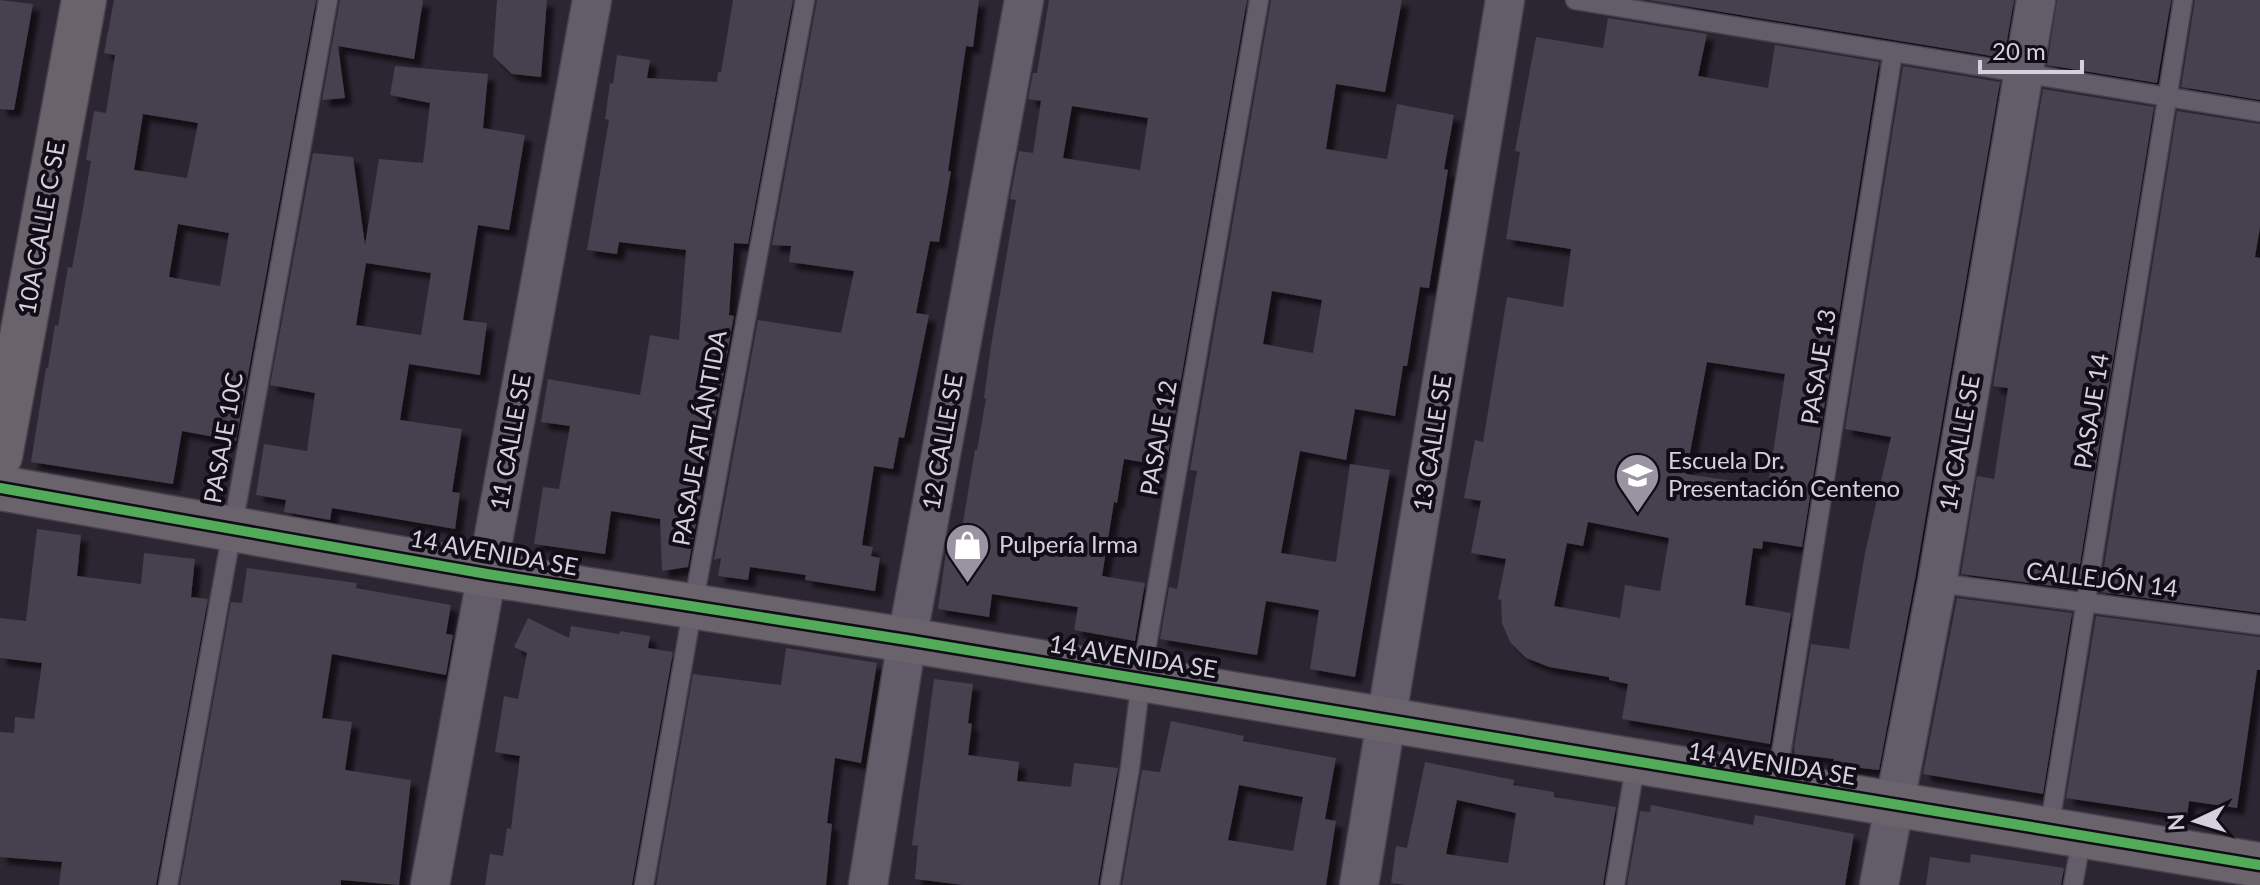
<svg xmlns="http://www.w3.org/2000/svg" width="2260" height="885" viewBox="0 0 2260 885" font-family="Lato,sans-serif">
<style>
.building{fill:#463f4f;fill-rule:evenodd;filter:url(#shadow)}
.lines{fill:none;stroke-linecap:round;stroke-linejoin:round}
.lane-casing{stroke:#47424d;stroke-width:21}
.street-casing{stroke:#47424d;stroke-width:41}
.secondary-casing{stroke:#47424d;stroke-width:47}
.lane{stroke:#625d68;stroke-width:18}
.street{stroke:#625d68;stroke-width:38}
.secondary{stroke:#6a636c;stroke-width:44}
.cycleway-casing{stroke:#110d17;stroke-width:15}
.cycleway{stroke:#51ab58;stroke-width:10}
.labels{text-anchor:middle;stroke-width:8;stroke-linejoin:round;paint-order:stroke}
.street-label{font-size:24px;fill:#d5cfde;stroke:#110d17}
.poi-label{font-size:24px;fill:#d5cfde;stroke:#110d17;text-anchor:start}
</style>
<defs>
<filter id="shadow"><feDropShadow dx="7" dy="7" stdDeviation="2" flood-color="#0009"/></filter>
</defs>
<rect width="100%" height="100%" fill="#2c2633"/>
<g class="building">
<path d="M0,0l33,4 -19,106 -14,-1z"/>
<path d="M114,0h202l-80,441 -54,-10 -9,53 -142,-22 15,-94h2l7,-43 3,1 10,-59 4,1 10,-54 9,-53 -5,-1 8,-49 12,2 9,-58 -11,-2zM143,114l55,9 -11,55 -53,-8zM178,224l51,9 -9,53 -51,-9z"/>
<path d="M340,0h83l-9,59 -76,-13 7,52 -23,2z"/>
<path d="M497,0h50l-6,77 -29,-3 -19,-18z"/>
<path d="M733,0h60l-45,244 -14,-1 -5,72 5,1 -46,251 -26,4 -2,-52 -49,-8 -6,43 -71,-10 9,-57 16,2 11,-63 -29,-4 7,-43 92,16 10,-60 29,5 7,-90 -67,-8 -2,12 -30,-4 22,-130 -4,-1 5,-36 3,1 4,-29 33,5 -3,18 70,4 1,-10h3z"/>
<path d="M817,0h162l-6,47 -7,-1 -18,125h3l-12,71 -9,-1 -14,72 13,2 -25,123 -5,-1 -6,32 -19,-3 -12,79 11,2 -2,9 9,2 -5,33 -70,-11 1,-5 -56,-8 -2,13 -30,-4 3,-18 -7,2 44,-240 83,13 13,-62 -65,-9 2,-16 -19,-1z"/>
<path d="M1049,0h198l-81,466 -42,-7 -7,44 -3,-1 -12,74 43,7 -10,58 -61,-11 4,-23 -86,-13 -3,23 -51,-8 8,-57 12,2 12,-74 5,-30h2l9,-51 -2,-1 7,-52 25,-146 -6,-1 9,-48 14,2 8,-52 -13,-2 5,-26h4zM1072,106l76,12 -8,52 -77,-12z"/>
<path d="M1271,0h131l-17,92 -49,-8 -10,65 61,10 10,-55 57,11 -10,54 4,1 -19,118 -9,-1 -13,79h-4l-8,50 -40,-7 -9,51 -46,-9 -19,102 55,9 14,-98 40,6 -35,207 -45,-8 9,-59 -53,-9 -9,54 -97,-16 9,-52 8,2 20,-118 -7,-1zM1272,291l50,9 -9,53 -50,-9z"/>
<path d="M1649,0h365l-10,58z"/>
<path d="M2057,0h114l-14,83 -110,-18z"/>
<path d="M2195,0h65v100l-79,-13z"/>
<path d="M1608,18l99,16 -9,42 70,12 7,-43 104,17 -77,485 -39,-6 -1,8 -9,-1 -8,57 46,8 -21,131 -148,-25 6,-35 -19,-4v-3l-60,-10 -23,-9 -16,-16 -8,-19 -1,-23 -3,-1 8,-40 -35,-6 10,-52 -17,-3 11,-58 8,2 24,-145 56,10 8,-58 -65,-10 14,-87 -5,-1 21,-114 67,11zM1707,362l78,12 -17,112 -82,-12zM1588,522l81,16 -9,53 -35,-6 -5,33 -66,-12 13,-63 16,3z"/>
<path d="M395,66l93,8 -5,54 42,7 -16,95 -31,-5 -15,95 24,3 -7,52 -71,-11 -9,56 62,9 -10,63 8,1 -5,36 -123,-21 -2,12 -46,-8 2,-12 -30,-5 8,-51 43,7 8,-58 -45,-8 43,-232 40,4 12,88 14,-86 44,4 7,-60 -40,-8zM366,263l65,10 -10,62 -65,-10z"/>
<path d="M1903,66l97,16 -85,497 -36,191 -46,-5 1,-6 -39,-5 -1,-6 17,-104 38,5 16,-96 26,-116 -46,-8z"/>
<path d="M2043,89l111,18 -78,482 -115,-15 16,-98 17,3 14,-91 -15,-2z"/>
<path d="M2177,111l83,13v103l-5,30 5,1v355l-160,-21z"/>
<path d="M37,529l44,6 -4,41 64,8 3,-31 51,6 -4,38 17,2 -52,286h-97l3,-23 -62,-5v-125l14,1 1,-16 19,2 8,-56 -42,-5v-40l26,3z"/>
<path d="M247,568l110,15 -1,5 95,17 -5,29 7,1 -7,40 -114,-21 -10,64 30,4 -7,48 66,10 -12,105 -58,-5v5h-161l51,-283 11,1z"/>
<path d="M1957,598l115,15 -29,181 -120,-20z"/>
<path d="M2096,616l164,21v33h-3l-20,138 -48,-7 -2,15 -121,-18z"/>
<path d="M528,618l41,20 2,-12 48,8 1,-3 30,5 -2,12 25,4 -41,233h-147l5,-31 13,2 4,-28 4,1 9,-73 -25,-4 9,-56 14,3 9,-46 -13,-6z"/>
<path d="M786,648l91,15 -16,100 -26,-5 -8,65 5,1 -6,61h-170l37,-211 88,11z"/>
<path d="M934,679l39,5 -5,39 4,1 -4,31 51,7 -2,19 54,6 3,-24 44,5 -20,117h-135l-48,-6 3,-33 -6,-1z"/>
<path d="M1171,721l73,15 -1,5 93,17 -11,61 11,2 -10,64h-204l20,-115 18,2zM1239,785l64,12 -10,54 -65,-11z"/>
<path d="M1425,762l89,18 -1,5 41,7v5l62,10 -13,78h-198l-14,-2 5,-37 11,2zM1457,800l59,13 -8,50 -62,-9z"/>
<path d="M1651,805l102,20 2,-10 99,19 -9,51h-218l13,-74 10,1z"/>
<path d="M1971,854l93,14 -3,17h-135l4,-28 40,6z"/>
</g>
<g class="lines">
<defs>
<g id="lane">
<path d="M1575,0l685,112"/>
<path d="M1937,583l323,42"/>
<path d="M1776,785l117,-733"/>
<path d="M2049,830l134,-830"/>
<path d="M168,885l160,-885"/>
<path d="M644,885l49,-279 112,-606"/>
<path d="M1110,885l20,-117 11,-89 118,-679"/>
<path d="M1615,885l21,-124"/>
<path d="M2073,885l9,-49"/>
</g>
<g id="street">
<path d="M430,885l162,-885"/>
<path d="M868,885l39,-245 117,-640"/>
<path d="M1359,885l146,-885"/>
<path d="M1879,885l58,-302 99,-583"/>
</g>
<g id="secondary">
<path d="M0,456l84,-456"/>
<path d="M0,488l487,86 420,66 1353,225"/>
</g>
</defs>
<use href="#lane" class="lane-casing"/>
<use href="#street" class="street-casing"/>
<use href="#secondary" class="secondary-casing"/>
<use href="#lane" class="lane"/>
<use href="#street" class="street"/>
<use href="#secondary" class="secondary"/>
<defs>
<path id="cycleway" d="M0,488l487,86 420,66 1353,225"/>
</defs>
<use href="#cycleway" class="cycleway-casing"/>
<use href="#cycleway" class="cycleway"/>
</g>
<defs>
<symbol id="school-pin" viewBox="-11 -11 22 30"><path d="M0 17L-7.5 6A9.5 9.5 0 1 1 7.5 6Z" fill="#9a94a2" stroke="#110d17"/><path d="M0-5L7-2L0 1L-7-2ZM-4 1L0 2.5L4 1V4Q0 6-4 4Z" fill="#fff"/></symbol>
<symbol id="shop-pin" viewBox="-11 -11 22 30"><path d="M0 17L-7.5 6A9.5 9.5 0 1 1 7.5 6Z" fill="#9a94a2" stroke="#110d17"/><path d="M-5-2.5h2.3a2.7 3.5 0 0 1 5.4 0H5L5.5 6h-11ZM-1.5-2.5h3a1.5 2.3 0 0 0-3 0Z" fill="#fff"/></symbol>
</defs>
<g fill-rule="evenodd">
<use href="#school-pin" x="1612" y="450" width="51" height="69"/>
<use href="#shop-pin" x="942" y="520" width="51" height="69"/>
</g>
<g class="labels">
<g class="street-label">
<text transform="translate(42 228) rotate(-80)" y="8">10A CALLE C SE</text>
<text transform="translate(1819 367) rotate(-81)" y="8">PASAJE 13</text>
<text transform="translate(2092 411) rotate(-81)" y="8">PASAJE 14</text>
<text transform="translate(224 438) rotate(-80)" y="8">PASAJE 10C</text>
<text transform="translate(700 438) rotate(-80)" y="8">PASAJE ATLÁNTIDA</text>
<text transform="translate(1159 438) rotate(-80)" y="8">PASAJE 12</text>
<text transform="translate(511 442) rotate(-80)" y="8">11 CALLE SE</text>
<text transform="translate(943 442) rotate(-80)" y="8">12 CALLE SE</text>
<text transform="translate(1433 443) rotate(-81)" y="8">13 CALLE SE</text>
<text transform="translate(1960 443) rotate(-80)" y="8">14 CALLE SE</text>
<text transform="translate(494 553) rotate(10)" y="8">14 AVENIDA SE</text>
<text transform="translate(2102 580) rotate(7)" y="8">CALLEJÓN 14</text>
<text transform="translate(1133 657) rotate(9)" y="8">14 AVENIDA SE</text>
<text transform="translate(1772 764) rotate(9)" y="8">14 AVENIDA SE</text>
</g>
<g class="poi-label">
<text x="1668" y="469">Escuela Dr.<tspan x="1668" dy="28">Presentación Centeno</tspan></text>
<text x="999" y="553">Pulpería Irma</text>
</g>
</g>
<g transform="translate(2196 821) rotate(266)" stroke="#110d17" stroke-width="6" paint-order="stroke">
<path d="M0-6L14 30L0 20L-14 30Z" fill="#d5cfde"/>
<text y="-12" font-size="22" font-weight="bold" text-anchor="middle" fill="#d5cfde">N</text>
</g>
<path d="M1980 60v12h102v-12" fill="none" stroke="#d5cfde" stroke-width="4"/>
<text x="1992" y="60" font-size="24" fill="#d5cfde" stroke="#110d17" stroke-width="6" paint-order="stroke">20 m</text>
</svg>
